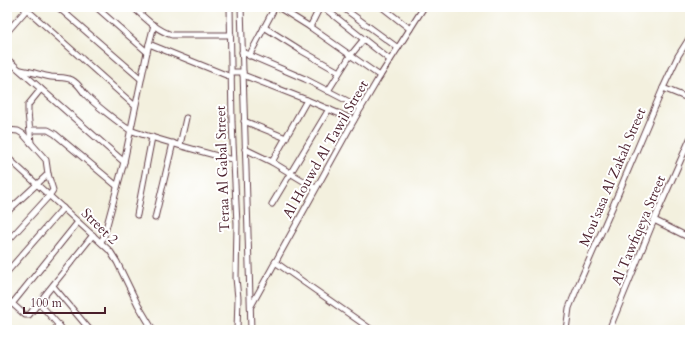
<svg xmlns="http://www.w3.org/2000/svg" width="697" height="337" viewBox="0 0 697 337" font-family="Cardo,serif">
<style>
.lines{fill:none;stroke-linecap:round;stroke-linejoin:round}
.minor-casing{stroke:#633e46;stroke-width:7}
.minor{stroke:#fff;stroke-width:5}
.labels{text-anchor:middle;stroke-width:4;stroke-linejoin:round;paint-order:stroke}
.street-label{font-size:14px;fill:#4a1f2b;stroke:#fff}
</style>
<rect width="100%" height="100%" fill="#fff"/>
<filter id="ink" filterUnits="userSpaceOnUse"><feTurbulence type="fractalNoise" baseFrequency=".025" numOctaves="2"/><feDisplacementMap in="SourceGraphic" scale="8" xChannelSelector="R" yChannelSelector="G"/><feConvolveMatrix kernelMatrix="1 2 1 2 8 2 1 2 1" color-interpolation-filters="sRGB"/></filter>
<filter id="wash" filterUnits="userSpaceOnUse"><feTurbulence type="fractalNoise" baseFrequency=".012" numOctaves="4" result="noise"/><feDisplacementMap in="SourceGraphic" scale="16" xChannelSelector="R" yChannelSelector="G"/><feGaussianBlur stdDeviation="0.9" result="paint"/><feColorMatrix in="noise" values="0 0 0 0 0 0 0 0 0 0 0 0 0 0 0 0 0 1.4 0 .05"/><feComposite in="paint" operator="in"/></filter>
<g filter="url(#wash)">
<rect width="100%" height="100%" fill="#f3f0de"/>
</g>
<g filter="url(#ink)">
<g class="lines">
<defs>
<g id="minor">
<path d="M24,7l111,99"/>
<path d="M58,7l83,72"/>
<path d="M96,7l51,45"/>
<path d="M133,7c12,11 23,23 39,28h59"/>
<path d="M230,7l2,115 5,102 -1,54 2,20 -1,32"/>
<path d="M241,7l10,323"/>
<path d="M278,7l32,20 70,49"/>
<path d="M323,7l67,53"/>
<path d="M342,7l56,41"/>
<path d="M382,7l28,22"/>
<path d="M264,27l38,24 37,21"/>
<path d="M310,27l10,-20"/>
<path d="M7,32l20,-23"/>
<path d="M149,44l82,33"/>
<path d="M242,52l63,27 56,29"/>
<path d="M249,56l26,-49"/>
<path d="M7,59l117,103"/>
<path d="M21,70c11,2 20,5 30,7 7,1 15,0 21,3 6,3 9,9 13,14 8,9 35,30 45,36 9,4 98,30 103,29"/>
<path d="M231,72h12"/>
<path d="M243,75l64,25 47,20"/>
<path d="M663,88l27,11"/>
<path d="M328,91l22,-35 14,-17"/>
<path d="M244,121l42,17"/>
<path d="M7,130l11,1 5,3 23,26 2,14 5,16 -4,6 -42,46"/>
<path d="M30,130h18l7,4 62,52"/>
<path d="M31,143l-3,-31v-7l13,-16"/>
<path d="M180,145l6,-27"/>
<path d="M245,149l27,13 43,26"/>
<path d="M7,157l103,94 7,11 21,43 15,25"/>
<path d="M272,162l35,-62"/>
<path d="M272,204l57,-95"/>
<path d="M7,212l41,-38"/>
<path d="M137,215l15,-78"/>
<path d="M155,218l18,-75"/>
<path d="M654,220l36,18"/>
<path d="M101,242l3,-6 20,-74 23,-110 7,-27"/>
<path d="M275,262l97,68"/>
<path d="M7,272l56,-64"/>
<path d="M53,286l37,44"/>
<path d="M7,299l18,16h4l64,-80"/>
<path d="M39,303l24,27"/>
<path d="M12,304l66,-82"/>
<path d="M251,306l103,-186 26,-44 44,-69"/>
<path d="M54,330l5,-5"/>
<path d="M566,330l3,-22 11,-27 32,-73 51,-120 15,-32 12,-19"/>
<path d="M609,330l45,-110 36,-81"/>
</g>
</defs>
<use href="#minor" class="minor-casing"/>
<use href="#minor" class="minor"/>
</g>
</g>
<g class="labels">
<g class="street-label">
<text transform="translate(325 149) rotate(-60)" y="5">Al Houwd Al Tawil Street</text>
<text transform="translate(222 169) rotate(-92)" y="5">Teraa Al Gabal Street</text>
<text transform="translate(612 177) rotate(-67)" y="5">Mou'sasa Al Zakah Street</text>
<text transform="translate(100 226) rotate(44)" y="5">Street 2</text>
<text transform="translate(638 230) rotate(-67)" y="5">Al Tawfiqeya Street</text>
</g>
</g>
<rect width="697" height="337" fill="none" stroke="#fff" stroke-width="24"/>
<path d="M24 307v6h81v-6" fill="none" stroke="#4a1f2b" stroke-width="2"/>
<text x="30" y="307" font-size="12" fill="#4a1f2b" stroke="#ffffff" stroke-width="3" paint-order="stroke">100 m</text>
</svg>
